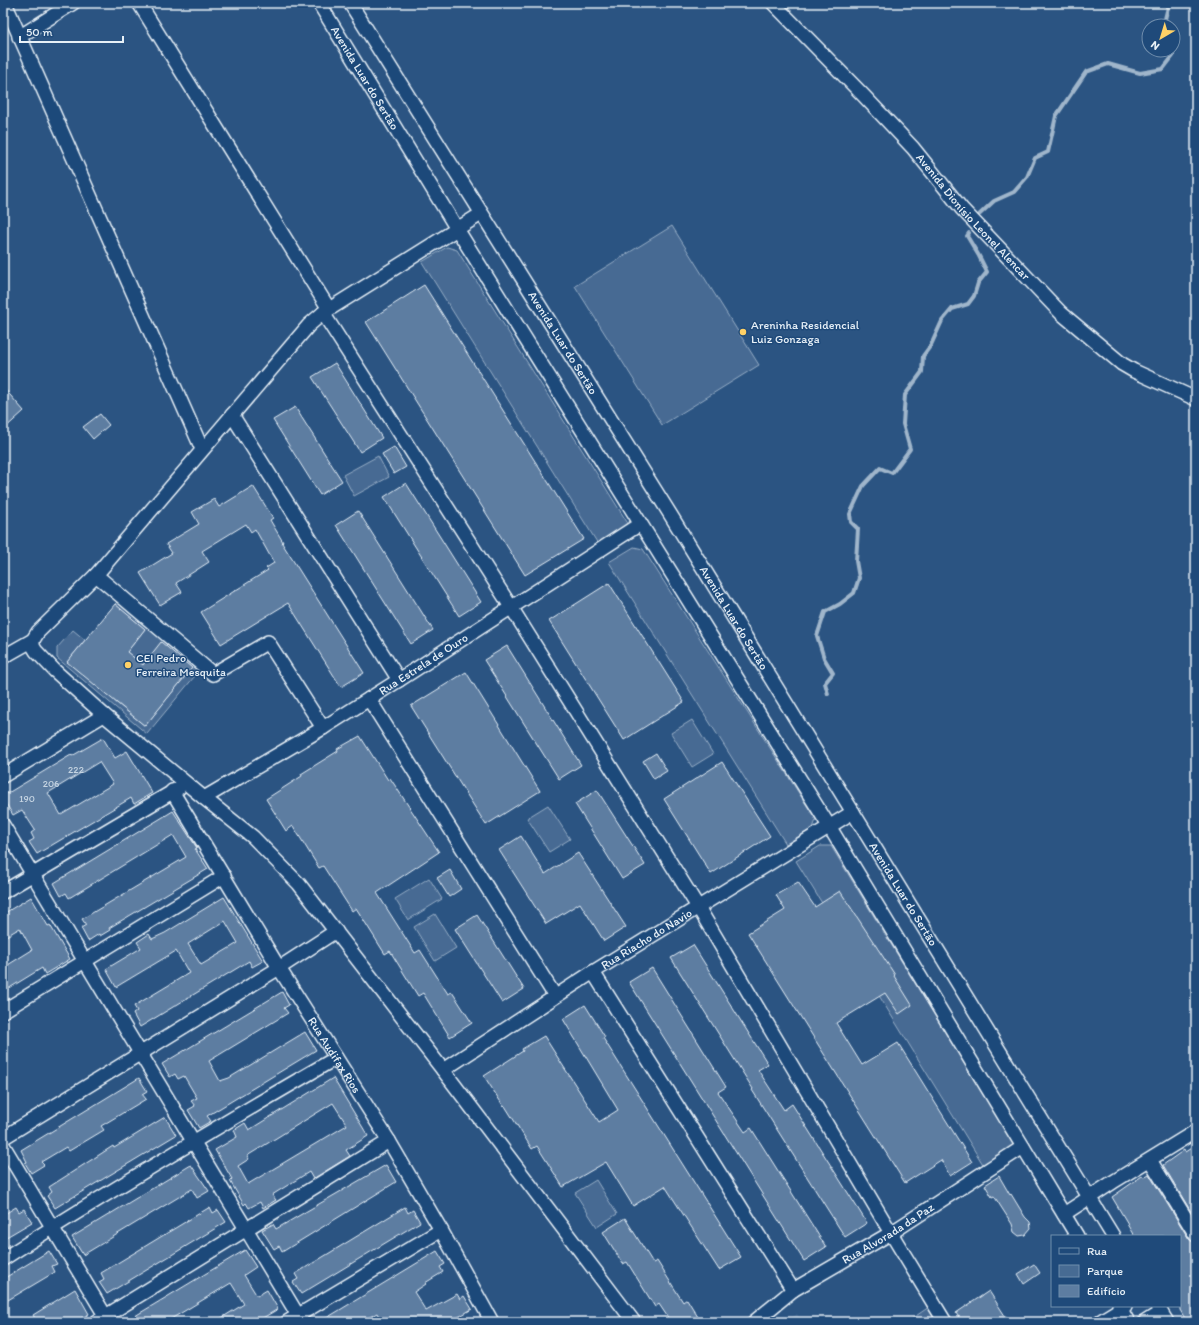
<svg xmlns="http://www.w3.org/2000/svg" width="1199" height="1325" viewBox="0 0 1199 1325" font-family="Itim,sans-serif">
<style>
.built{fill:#3a608b}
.green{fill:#476b93;stroke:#98aec6}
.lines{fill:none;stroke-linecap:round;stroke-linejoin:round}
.stream{stroke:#a0b6cb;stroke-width:4}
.building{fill:#5d7da1;stroke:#e8f1f8;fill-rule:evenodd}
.minor-casing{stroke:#e8f1f8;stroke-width:16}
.minor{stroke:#1f4a7a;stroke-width:13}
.poi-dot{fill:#ffd166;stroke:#1f4a7a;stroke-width:1.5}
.labels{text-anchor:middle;stroke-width:3;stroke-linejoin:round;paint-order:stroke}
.number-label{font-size:10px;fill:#c5d4e2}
.street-label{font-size:12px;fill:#e8f1f8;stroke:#1f4a7a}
.poi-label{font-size:12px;fill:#e8f1f8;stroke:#1f4a7a;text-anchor:start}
</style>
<rect width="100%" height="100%" fill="#2b5482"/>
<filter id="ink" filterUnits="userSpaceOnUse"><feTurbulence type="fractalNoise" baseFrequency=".025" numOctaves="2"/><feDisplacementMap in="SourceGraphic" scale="8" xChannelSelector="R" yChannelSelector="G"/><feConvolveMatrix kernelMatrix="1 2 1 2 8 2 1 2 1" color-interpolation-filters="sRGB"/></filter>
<g filter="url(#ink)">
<path class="built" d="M797,1314l5,8h-16z"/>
<g class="green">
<path d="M672,226l87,139 -97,60 -87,-139z"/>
<path d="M447,247l10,3 170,272 -3,7 -24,18 -178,-285z"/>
<path d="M378,456l11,21 -35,19 -11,-21z"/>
<path d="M634,547l9,2 173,271 -3,8 -27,16 -177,-282z"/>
<path d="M117,602l82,69 -52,63 -90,-76v-10l16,-18 12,10 -18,22 65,16 -18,23 31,25 47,-58 -31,-25 -18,22 -16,-13 18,-23 -30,-25z"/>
<path d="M692,720l21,34 -21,13 -21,-34z"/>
<path d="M548,805l22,34 -21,13 -22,-34z"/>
<path d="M820,846h11l184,301 -31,19 -188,-305z"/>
<path d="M429,878l13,21 -34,21 -13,-21z"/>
<path d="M435,914l21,34 -21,13 -21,-34z"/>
<path d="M596,1180l21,34 -20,13 -22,-34z"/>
<path d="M929,1307l10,15h-32z"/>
</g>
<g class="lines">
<g class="stream">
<path d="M1167,26l-2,-7 4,-16"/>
<path d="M980,214l14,-13 20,-9 13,-15 8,-19 13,-6 8,-36 30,-44 22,-8 32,9 23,-4 10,-13v-11"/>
<path d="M828,694l-3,-11 8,-10 -9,-15 -7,-22 8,-24 15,-8 14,-11 5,-15 -3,-17 2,-32 -7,-7 -1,-8 13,-28 17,-18 12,5 18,-24 -7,-25 2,-29 17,-23 1,-16 8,-11 11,-24 10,-12 16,-5 6,-8 4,-13 9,-11 -8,-16 -12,-20 2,-3"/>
</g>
</g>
<g class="building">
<path d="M424,285l160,254 -59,36 -159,-253z"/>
<path d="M335,363l47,75 -22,14 -48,-75z"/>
<path d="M3,387l21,24 -21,19z"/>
<path d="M295,407l47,74 -22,14 -47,-75z"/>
<path d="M100,414l9,11 -16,14 -10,-12z"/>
<path d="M394,447l12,20 -12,7 -12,-20z"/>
<path d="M406,483l75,119 -22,14 -75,-119z"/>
<path d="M253,486l20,32 -3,2 13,22 -1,1 82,130 -23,14 -53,-84 -67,41 -20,-32 67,-42 -2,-2 8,-5 -19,-34 -4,3 -5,-8 -44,27 7,11 -33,21 6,9 -22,13 -20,-32 32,-20 -6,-9 33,-20 -7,-12 22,-13 5,8z"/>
<path d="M358,511l75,119 -22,14 -75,-119z"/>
<path d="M609,583l75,119 -60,38 -75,-119z"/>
<path d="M115,604l30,25 -18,23 16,13 18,-23 31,26 -47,58 -78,-64z"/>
<path d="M507,646l74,119 -22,14 -75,-119z"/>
<path d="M466,672l74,119 -54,34 -75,-119z"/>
<path d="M360,736l28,44 2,-2 49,74 -62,41 38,60 5,-3 28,44 4,-2 20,31 -22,14 -27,-44 -5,3 -28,-45 -5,3 -29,-46 -4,3 -29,-45 -4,2 -26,-42 -7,5 -20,-32 36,-23 -1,-2 37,-23 -1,-2z"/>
<path d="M103,738l12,20 12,-7 25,42 -18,11 -3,-6 -94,56 -8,-12 5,-3 -3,-6 4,-3 -13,-20 -9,5 -10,-16v-3l68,-41 1,1zM99,762l14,22 -52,31 -13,-22z"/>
<path d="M656,753l11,18 -13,8 -11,-18z"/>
<path d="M722,762l48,74 -59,38 -47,-75z"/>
<path d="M597,790l48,75 -23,14 -47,-75z"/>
<path d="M173,811l24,37 -2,1 13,20 -99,59 1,2 -10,6 -1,-2 -11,7 -7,-13 5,-3 -4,-6 104,-62 -13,-22 -104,63 -3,-5 -5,3 -7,-13z"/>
<path d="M521,836l24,38 33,-21 48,74 -22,14 -24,-38 -34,21 -47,-74z"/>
<path d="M450,870l11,19 -12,8 -12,-19z"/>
<path d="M798,882l17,25 25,-16 55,84 -1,1 18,29 -13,9 -14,-21 -49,30 26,42 36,-22 74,119 -22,14 -9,-16 -36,23 -157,-250 37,-23 -9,-15z"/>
<path d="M31,897l17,29 2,-1 20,34 -25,15 -3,-6 -39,24v-24l29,-18 -12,-22 -17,10v-24z"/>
<path d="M224,897l39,64 -11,6 -3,-6 -109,66 -7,-13 4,-3 -3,-5 55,-33 -13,-22 -60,36 -10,-18 35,-21 -4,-6 12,-8 3,5 13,-6zM225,921l13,22 -37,22 -13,-21z"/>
<path d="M477,915l47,74 -22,14 -47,-74z"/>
<path d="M693,945l75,119 -10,6 26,40 8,-6 75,119 -22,14 -93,-147 1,-1 -82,-131z"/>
<path d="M652,968l74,119 -8,5 27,40 6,-4 75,119 -22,14 -175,-279z"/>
<path d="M282,992l7,13 -5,3 4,5 -79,48 11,20 9,-3 76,-46 11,18 -109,66 4,5 -12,7 -11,-18 7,-4 -4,-5 6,-3 -13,-22 -6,3 -3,-5 -5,3 -8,-13z"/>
<path d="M585,1005l20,32 -2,1 138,219 -22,13 -54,-84 -32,20 -27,-44 -43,25 -26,-41 -5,3 -27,-43 -1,1 -20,-31 39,-25 -1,-2 22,-13 55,86 19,-12 -55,-91z"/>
<path d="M139,1078l8,13 -5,3 4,5 -45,27 3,4 -35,21 -3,-4 -25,15 3,3 -13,8 -6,-10 2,-1 -6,-12z"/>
<path d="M333,1078l35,58 -22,14 4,6 -37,23 -4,-7 -37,23 4,5 -13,8 -3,-6 -11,6 -3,-5 -2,2 -14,-24 2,-2 -17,-29 22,-13 -3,-7 11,-7 4,7zM333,1103l14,22 -99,59 -10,-18 11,-7 -2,-3z"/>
<path d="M165,1117l11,18 -121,73 -8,-12 5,-4 -3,-5 64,-41 1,2z"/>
<path d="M1196,1145v75l-33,-55 21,-15 1,2z"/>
<path d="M191,1165l18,26 -12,7 -5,-9 -109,66 -11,-18z"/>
<path d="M386,1165l10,17 -114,70 -3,-6 -5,3 -12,-19 11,-6 3,5z"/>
<path d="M1149,1174l40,65 7,4v79h-9l-7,-12v-74h-46l-7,-12h1l-16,-27 30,-21 2,1z"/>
<path d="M999,1176l11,19 1,-1 14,23 5,5 1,6 -6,7 -6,1 -5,-4 -2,-8 -18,-28 -2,1 -7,-12z"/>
<path d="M16,1207l3,5 5,-3 8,13 -29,17v-24z"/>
<path d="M210,1207l3,6 5,-3 8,12 -119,72 -8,-12 5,-3 -3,-6z"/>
<path d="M405,1207l3,6 5,-3 7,12 -119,72 -8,-12 5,-3 -3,-5z"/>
<path d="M625,1218l28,45 4,-2 26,41 4,-3 14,23h-30l-12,-18 -4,3 -28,-45 -4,2 -20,-32z"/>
<path d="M245,1250l11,17 -12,8 13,21 10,-6 11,19 -22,13h-41l29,-18 -13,-21 -65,39h-41z"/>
<path d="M49,1251l8,13 -5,2 3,6 -52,31v-24z"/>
<path d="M437,1251l8,13 -5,3 3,5 -18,11 1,1 -12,8 12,19 31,-17 3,5 4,-3 8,13 -22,13h-68l-5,-9 -16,9h-41z"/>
<path d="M1034,1264l6,9 -16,11 -6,-10z"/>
<path d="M75,1289l14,25 -14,8h-38l-4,-7z"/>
<path d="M989,1291l20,31h-47l-6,-9z"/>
</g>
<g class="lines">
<defs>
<g id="minor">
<path d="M5,3l197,446"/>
<path d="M139,3l190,306"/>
<path id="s1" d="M319,3l138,226 372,597 248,410"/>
<path id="s2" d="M350,3l320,511 443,722"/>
<path id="s3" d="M773,3l91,93 49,52 49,61 99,104 61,51 12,7 62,28"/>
<path d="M19,37l54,-34"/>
<path d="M481,214l-158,99 -14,12 -213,250 -58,57 -5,8v6l3,5 19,20 49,44 100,83 49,39 46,47 144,186 191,252"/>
<path d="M323,313l188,294 187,300 193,326 54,89"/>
<path d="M232,415l167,265"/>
<path d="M96,575l117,99 55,-32 55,86"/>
<path d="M3,657l30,-17"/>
<path d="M369,699l186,297"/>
<path d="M3,776l101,-61"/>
<path id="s4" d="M172,791l107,177 110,173 52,89 51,92"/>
<path id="s5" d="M204,798l119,-70 76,-48 241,-156"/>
<path d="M3,825l299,497"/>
<path d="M3,892l176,-104"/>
<path d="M593,972l200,318"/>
<path d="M3,1011l221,-135"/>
<path id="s6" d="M443,1070l150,-98 260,-160"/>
<path d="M3,1138l276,-170 57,-37"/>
<path d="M3,1145l106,177"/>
<path d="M1150,1160l46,75"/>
<path d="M1064,1214l49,-32 83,-51"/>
<path d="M3,1259c109,-70 221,-136 333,-201"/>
<path d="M1119,1306l9,16"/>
<path d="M1157,1306l10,16"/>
<path d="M96,1322l293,-181"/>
<path d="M287,1322l154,-92"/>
<path id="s7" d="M754,1322l39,-32 98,-57 132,-86"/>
<path d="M1099,1322l26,-16"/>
<path d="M1145,1322l16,-10"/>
</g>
</defs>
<use href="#minor" class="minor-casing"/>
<use href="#minor" class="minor"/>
</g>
</g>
<g class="poi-dot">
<circle cx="743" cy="332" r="4"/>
<circle cx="128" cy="665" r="4"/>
</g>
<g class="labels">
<g class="number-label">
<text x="76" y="773">222</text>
<text x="51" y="787">206</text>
<text x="27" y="802">190</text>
</g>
<g class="street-label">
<text dy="4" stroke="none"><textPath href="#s1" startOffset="88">Avenida Luar do Sertão</textPath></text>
<text dy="4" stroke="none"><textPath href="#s3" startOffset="293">Avenida Dionísio Leonel Alencar</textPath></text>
<text dy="4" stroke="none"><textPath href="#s2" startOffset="401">Avenida Luar do Sertão</textPath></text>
<text dy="4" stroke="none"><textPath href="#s2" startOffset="725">Avenida Luar do Sertão</textPath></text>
<text dy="4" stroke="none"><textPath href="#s5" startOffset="257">Rua Estrela de Ouro</textPath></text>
<text dy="4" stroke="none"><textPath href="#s2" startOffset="1049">Avenida Luar do Sertão</textPath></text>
<text dy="4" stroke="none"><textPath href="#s6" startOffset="242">Rua Riacho do Navio</textPath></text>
<text dy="4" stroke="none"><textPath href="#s4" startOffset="310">Rua Audifax Rios</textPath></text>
<text dy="4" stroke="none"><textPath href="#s7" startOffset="161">Rua Alvorada da Paz</textPath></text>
</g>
<g class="poi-label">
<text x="751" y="329">Areninha Residencial<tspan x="751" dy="14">Luiz Gonzaga</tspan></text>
<text x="136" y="662">CEI Pedro<tspan x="136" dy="14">Ferreira Mesquita</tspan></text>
</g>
</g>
<rect width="1199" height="1325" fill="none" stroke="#1f4a7a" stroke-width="16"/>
<rect x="8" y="8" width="1183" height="1309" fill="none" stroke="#e8f1f8" stroke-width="1.5" filter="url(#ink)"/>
<rect x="1051" y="1235" width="130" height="72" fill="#1f4a7a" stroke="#6f8dac"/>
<rect x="1059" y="1248" width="20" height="6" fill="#1f4a7a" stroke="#6f8dac"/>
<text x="1087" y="1255" font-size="12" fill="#e8f1f8">Rua</text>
<rect x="1059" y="1265" width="20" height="12" fill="#476b93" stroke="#6f8dac"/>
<text x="1087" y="1275" font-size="12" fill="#e8f1f8">Parque</text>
<rect x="1059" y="1285" width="20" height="12" fill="#5d7da1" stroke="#6f8dac"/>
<text x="1087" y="1295" font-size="12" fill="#e8f1f8">Edifício</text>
<g transform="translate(1161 38) rotate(218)"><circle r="19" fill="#1f4a7a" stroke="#6f8dac"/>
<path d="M0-3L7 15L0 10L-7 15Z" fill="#ffd166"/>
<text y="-6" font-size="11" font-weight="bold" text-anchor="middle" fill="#e8f1f8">N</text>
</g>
<path d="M20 36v6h103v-6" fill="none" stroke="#e8f1f8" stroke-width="2"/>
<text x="26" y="36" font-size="12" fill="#e8f1f8" stroke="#1f4a7a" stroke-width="3" paint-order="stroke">50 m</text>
</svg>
